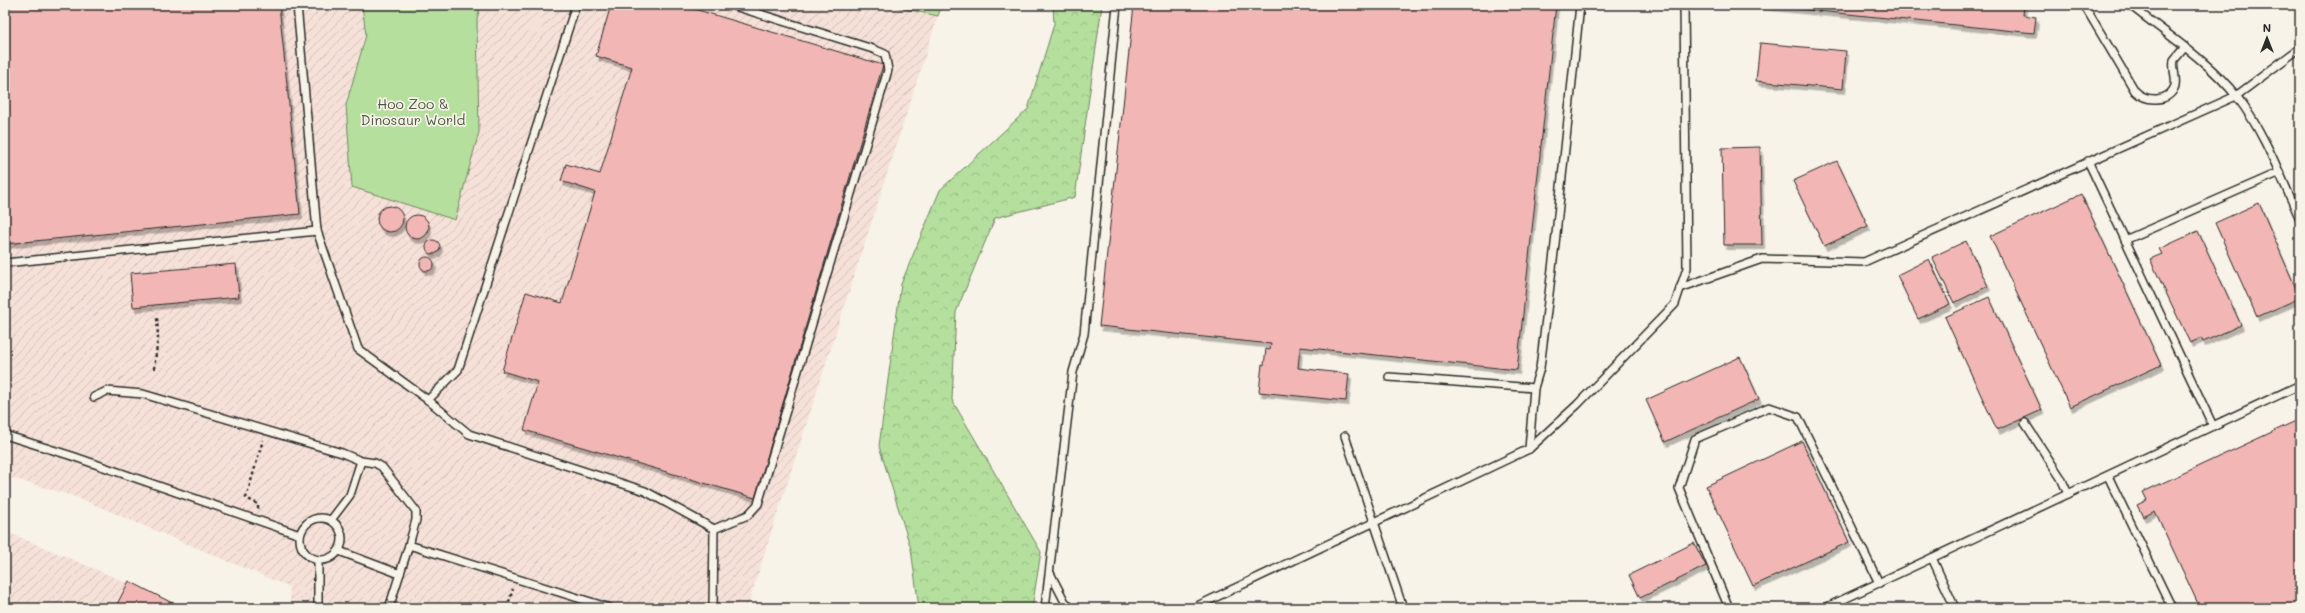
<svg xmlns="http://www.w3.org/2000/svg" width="2305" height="613" viewBox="0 0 2305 613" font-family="Mali,sans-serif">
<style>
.industrial{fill:url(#industrial-furrows)}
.forest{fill:url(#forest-crowns);stroke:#708564}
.park{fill:#b5df9c;stroke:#708564}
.building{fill:#f2b7b4;stroke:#2b2b2b;filter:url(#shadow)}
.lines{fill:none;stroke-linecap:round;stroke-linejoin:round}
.lane-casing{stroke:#2b2b2b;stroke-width:10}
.path{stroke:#2b2b2b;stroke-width:2.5;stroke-dasharray:3 3;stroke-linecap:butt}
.lane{stroke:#f7f3e8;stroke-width:7}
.labels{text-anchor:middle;stroke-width:3.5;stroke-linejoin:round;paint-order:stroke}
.park-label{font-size:14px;fill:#4e5847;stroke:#f7f3e8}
</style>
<defs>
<pattern id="industrial-furrows" width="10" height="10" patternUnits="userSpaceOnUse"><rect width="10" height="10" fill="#f6e1d8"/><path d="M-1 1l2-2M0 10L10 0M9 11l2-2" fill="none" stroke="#d3c1ba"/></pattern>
<pattern id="forest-crowns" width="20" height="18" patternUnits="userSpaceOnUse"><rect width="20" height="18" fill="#b5df9c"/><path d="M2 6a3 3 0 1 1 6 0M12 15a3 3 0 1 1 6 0" fill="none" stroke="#9cc087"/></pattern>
<filter id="shadow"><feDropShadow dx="2.5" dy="4.5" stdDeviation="0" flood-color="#0004"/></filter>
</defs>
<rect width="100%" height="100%" fill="#f7f3e8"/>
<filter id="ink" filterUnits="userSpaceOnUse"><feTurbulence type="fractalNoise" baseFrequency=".025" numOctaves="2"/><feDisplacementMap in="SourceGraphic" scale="8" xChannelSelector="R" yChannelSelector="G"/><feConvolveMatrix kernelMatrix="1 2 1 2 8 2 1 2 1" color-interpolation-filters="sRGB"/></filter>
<g filter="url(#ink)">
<g class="industrial">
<path d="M5,5h357l4,30 -20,70 108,115 25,-88 -2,-113 4,-14h406l51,11 -191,592h-456l-2,-21 -213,-90 -71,-21z"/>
<path d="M5,531l182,77h-182z"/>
</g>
<path class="forest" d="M1053,5h49l-27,192 -80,21 -39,94 -4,88 89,152 -9,56h-113l-8,-59 -32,-103 22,-162 39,-94 88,-81 26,-85z"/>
<g class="park">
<path d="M362,5h119l-4,14 2,113 -24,88 -103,-33 -6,-82 20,-70z"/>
<path d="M887,5h55l-4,11z"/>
</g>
<g class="building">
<path d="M5,5h274l21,209 -295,30z"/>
<path d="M611,5h70l202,60 -128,433 -231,-68 14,-48 -36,-11 24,-79 36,11 33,-111 -34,-11 5,-17 34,10 32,-107 -36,-11z"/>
<path d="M1134,5h422l-39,365 -217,-23 -2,21 51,6 -3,27 -87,-9 3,-28 2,1 2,-16 4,1 1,-6 -172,-18z"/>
<path d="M1759,5h265l-1,10 13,2 -2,16z"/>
<path d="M1760,43l86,8 -3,38 -87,-8z"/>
<path d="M1760,147l2,98h-38l-2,-97z"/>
<path d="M1837,161l31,65 -44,20 -31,-65z"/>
<path d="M2081,194l80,171 -91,42 -80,-171z"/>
<path d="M2259,203l41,95 -43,19 -42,-94z"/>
<circle cx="390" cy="219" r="13"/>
<circle cx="417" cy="227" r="12"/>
<path d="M2198,231l43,94 -38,17 -2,-4 -11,5 -40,-84 12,-5 -3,-5z"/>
<circle cx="433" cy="247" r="7"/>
<path d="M1966,241l22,45 -34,17 -22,-46z"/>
<circle cx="427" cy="264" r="7"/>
<path d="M1929,259l21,45 -32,15 -21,-44z"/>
<path d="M236,264l3,33 -106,10 -3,-34z"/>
<path d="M1989,297l53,113 -45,20 -52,-113z"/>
<path d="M1740,357l19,42 -94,43 -19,-42z"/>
<path d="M2300,419v189h-100l-45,-97 -12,6 -6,-12 10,-5 -4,-8z"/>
<path d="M1802,441l47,101 -96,44 -47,-100z"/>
<path d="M1694,543l12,23 -66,32 -11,-23z"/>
<path d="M129,581l53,27h-67z"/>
</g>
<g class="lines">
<defs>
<g id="lane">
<path d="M297,5l20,226 41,118 70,51 41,34 176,57 69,38"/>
<path d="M2084,5l51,86c11,11 34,12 40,-5 2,-8 -3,-17 -1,-26l10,-12"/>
<path d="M2130,5c35,28 80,57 107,92 28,36 44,81 63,122"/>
<path d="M2088,161l125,265"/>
<path d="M2125,240l153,-67"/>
<path d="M5,263l312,-32"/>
<path d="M1680,288l82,-29 102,3 372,-166 64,-48"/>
<path d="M1389,377l145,11 -5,61"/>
<path d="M1534,388l6,-20 15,-124 25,-239"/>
<path d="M94,397l13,-6 36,3 199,59 19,8 14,2 7,4 34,44v9l-7,25 201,63"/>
<path d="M428,400l30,-30 118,-365"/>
<path d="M2025,423l36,55 7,16"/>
<path d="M5,435l67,21 228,79"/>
<path d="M1345,436l58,172"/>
<path d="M2108,476l64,132"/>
<circle cx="321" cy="539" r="21"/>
<path d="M331,520l19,-25 11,-34"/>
<path d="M714,529l34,-14 10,-11 130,-434 -3,-16 -12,-5 -142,-44"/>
<path d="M339,551l61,23"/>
<path d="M1932,558l23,50"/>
<path d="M318,560v48"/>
<path d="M1050,573l15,29 6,6"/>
<path d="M389,608l20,-63"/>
<path d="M713,608l1,-79"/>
<path d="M1045,608l28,-236 11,-38 33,-329"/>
<path d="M1193,608l336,-159 48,-44 98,-101 12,-36 -3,-263"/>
<path d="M1729,608l-50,-120 16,-49 74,-32 29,10 81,166"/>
<path d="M1825,608l475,-223"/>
</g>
</defs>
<use href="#lane" class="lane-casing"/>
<g class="path">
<path d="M154,369l4,-31 -1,-21"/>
<path d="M258,509v-5l-12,-6 17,-58"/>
<path d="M507,608l6,-19"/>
</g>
<use href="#lane" class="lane"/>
</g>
</g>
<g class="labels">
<g class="park-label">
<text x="413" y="109">Hoo Zoo &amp;<tspan x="413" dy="16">Dinosaur World</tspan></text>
</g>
</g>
<rect width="2305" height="613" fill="none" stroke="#f7f3e8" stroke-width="20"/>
<rect x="10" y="10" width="2285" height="593" fill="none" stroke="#2b2b2b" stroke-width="1.5" filter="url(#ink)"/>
<g transform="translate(2267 38)" stroke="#f7f3e8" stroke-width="3" paint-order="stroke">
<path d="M0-3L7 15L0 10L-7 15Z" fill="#2b2b2b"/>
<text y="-6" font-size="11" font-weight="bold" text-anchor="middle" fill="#2b2b2b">N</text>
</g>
</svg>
